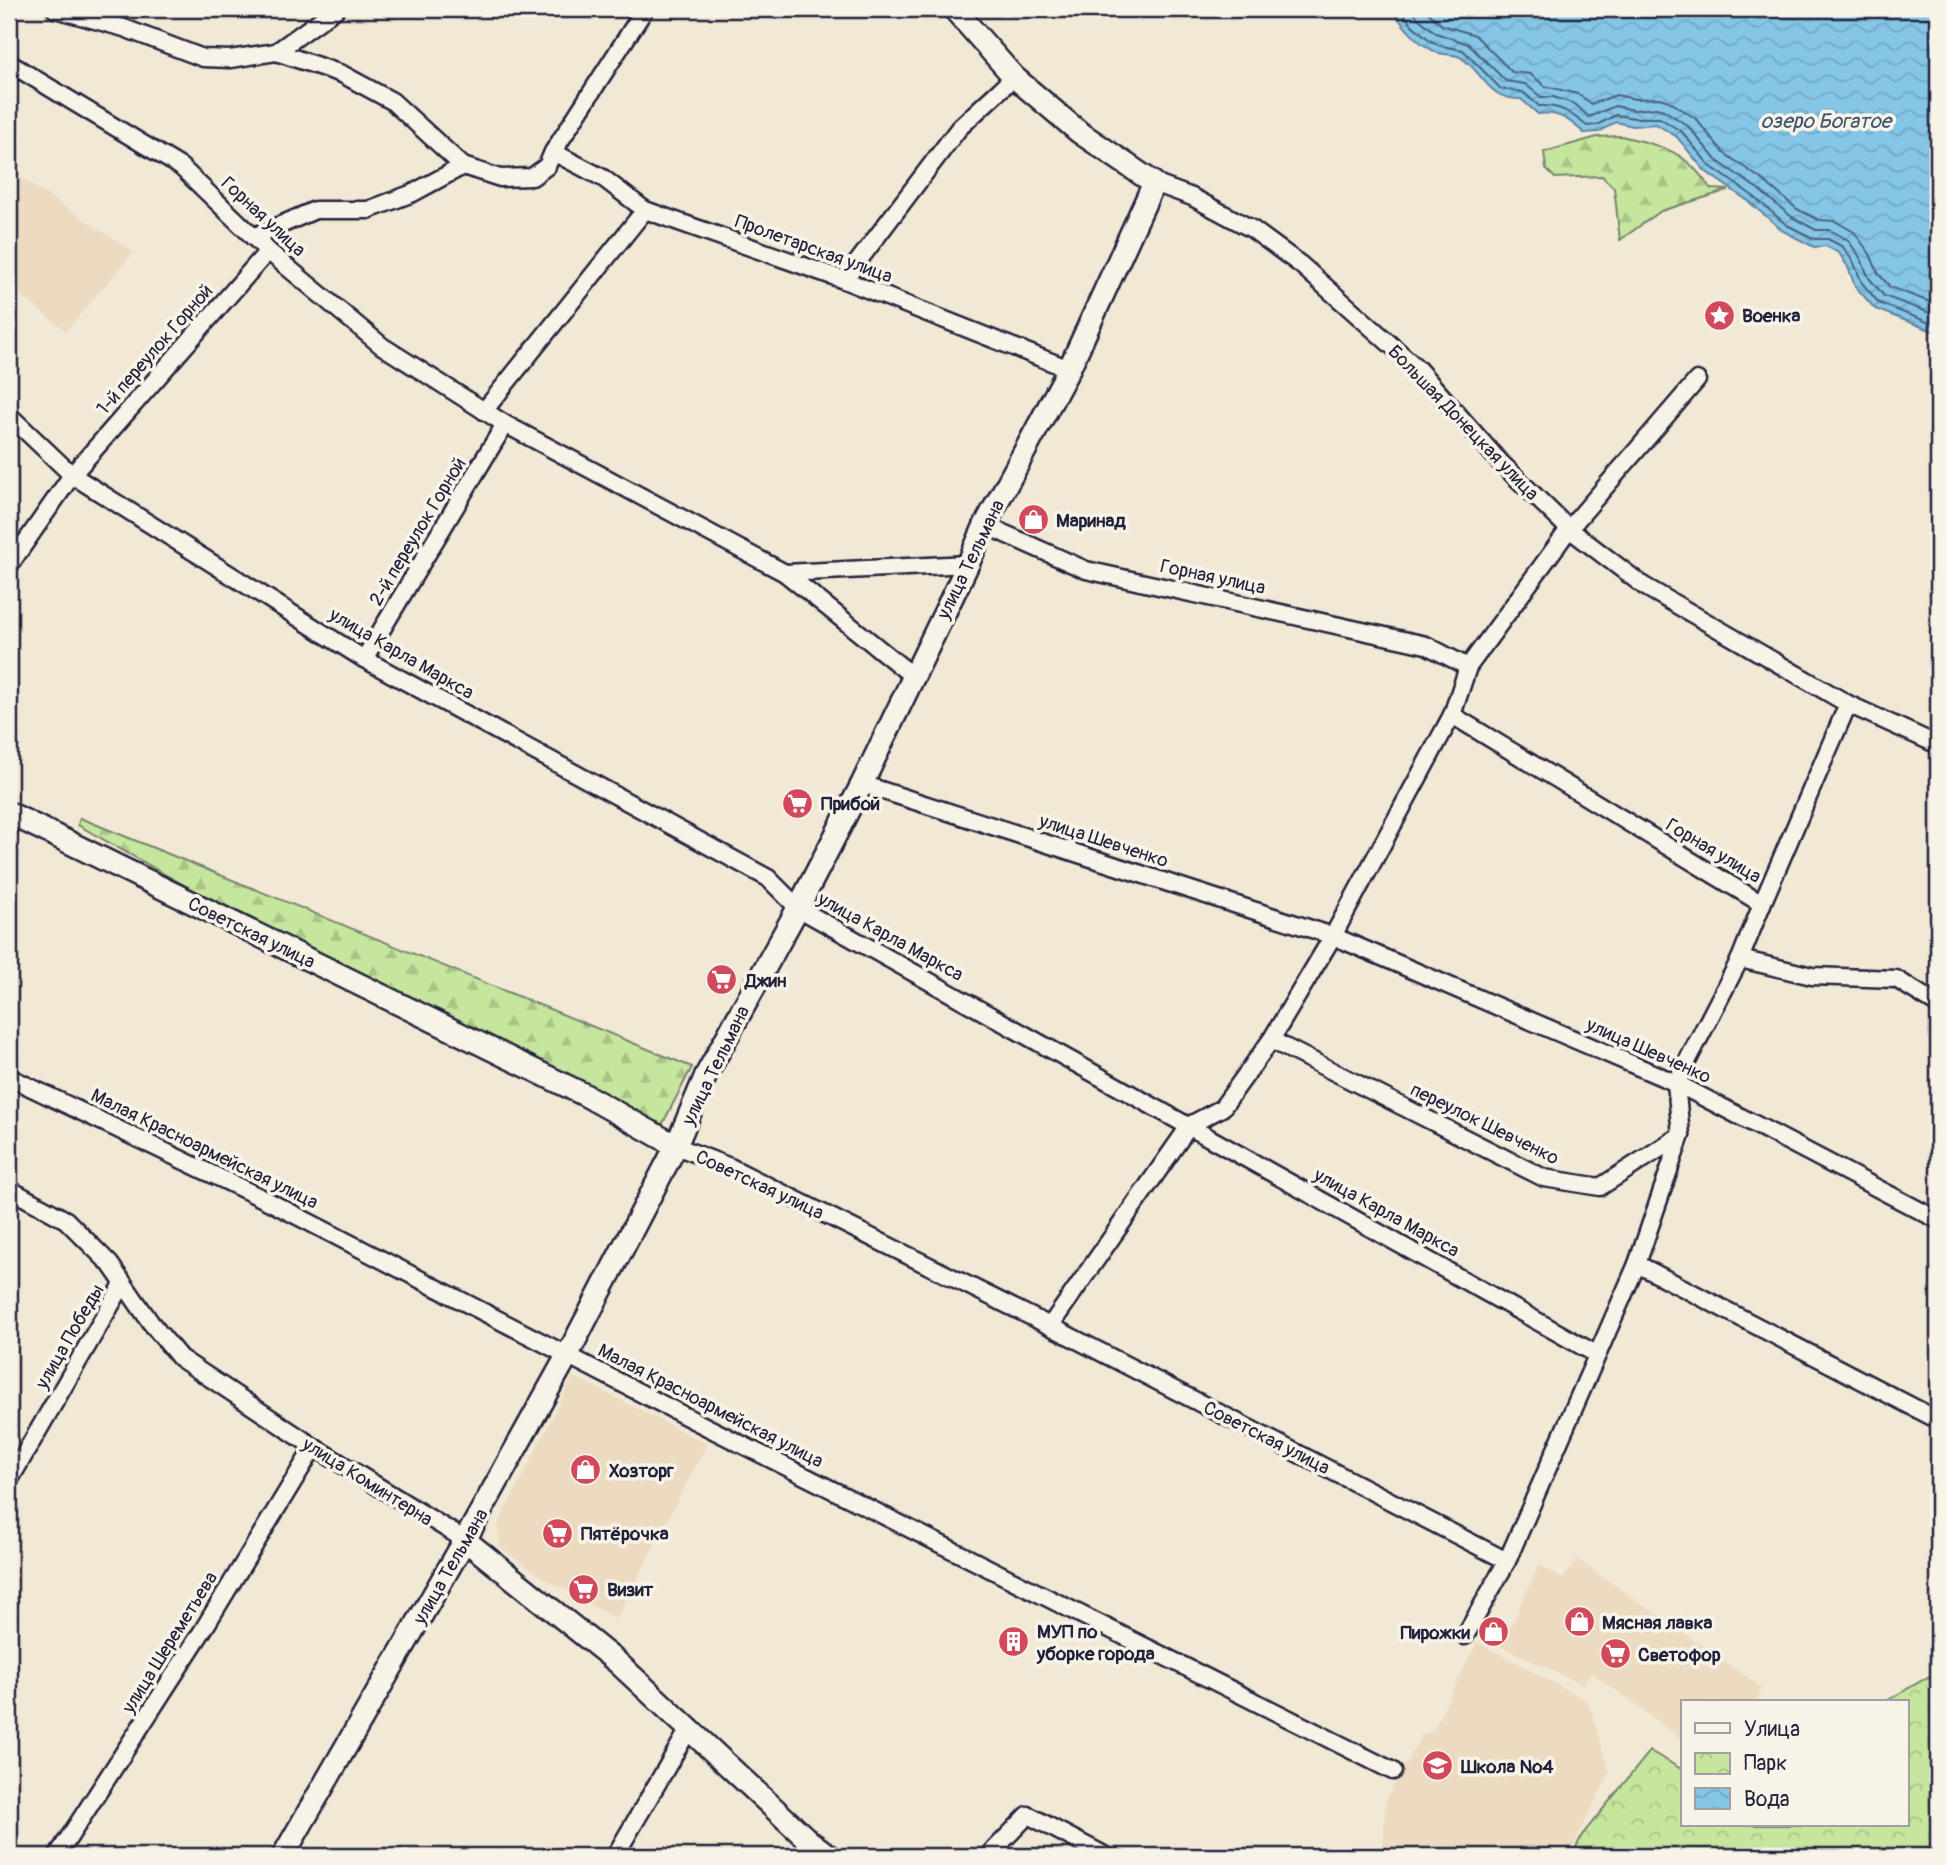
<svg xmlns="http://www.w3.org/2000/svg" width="1947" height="1865" viewBox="0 0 1947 1865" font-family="Pangolin,sans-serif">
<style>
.built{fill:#ecdbc1}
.forest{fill:url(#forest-firs);stroke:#74846c;stroke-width:2}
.park{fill:url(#park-crowns);stroke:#74846c;stroke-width:2}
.water{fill:url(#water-waves);stroke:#5d84a2;stroke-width:2}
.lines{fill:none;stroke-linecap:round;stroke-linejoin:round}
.shore{stroke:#4a637f;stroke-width:2}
.minor-casing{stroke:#22223b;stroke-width:21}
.tertiary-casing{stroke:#22223b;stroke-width:26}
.minor{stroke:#f7f3e8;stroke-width:16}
.tertiary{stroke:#f7f3e8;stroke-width:21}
.labels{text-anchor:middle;stroke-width:7;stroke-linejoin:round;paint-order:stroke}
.street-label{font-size:19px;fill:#22223b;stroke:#f7f3e8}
.poi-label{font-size:19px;font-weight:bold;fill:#22223b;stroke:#f7f3e8;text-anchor:start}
.water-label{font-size:21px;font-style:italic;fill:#40536e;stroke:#f7f3e8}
</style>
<defs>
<pattern id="forest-firs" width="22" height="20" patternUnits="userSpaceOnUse" patternTransform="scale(1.75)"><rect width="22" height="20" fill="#c6e59d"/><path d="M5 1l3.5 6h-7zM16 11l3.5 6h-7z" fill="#aac488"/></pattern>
<pattern id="park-crowns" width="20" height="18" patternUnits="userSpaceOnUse" patternTransform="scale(1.75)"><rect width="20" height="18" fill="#c6e59d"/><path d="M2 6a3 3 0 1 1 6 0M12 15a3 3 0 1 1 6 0" fill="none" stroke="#aac488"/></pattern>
<pattern id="water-waves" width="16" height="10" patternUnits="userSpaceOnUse" patternTransform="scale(1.75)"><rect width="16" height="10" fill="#85c5e6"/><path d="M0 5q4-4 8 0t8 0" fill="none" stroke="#73a9c6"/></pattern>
</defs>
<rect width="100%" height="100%" fill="#f2e8d6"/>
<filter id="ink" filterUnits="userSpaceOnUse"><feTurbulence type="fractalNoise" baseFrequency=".0143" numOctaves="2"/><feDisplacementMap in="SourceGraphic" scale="14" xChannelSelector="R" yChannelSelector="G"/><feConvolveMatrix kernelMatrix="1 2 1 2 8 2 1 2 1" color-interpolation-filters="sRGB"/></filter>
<g filter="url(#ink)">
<g class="built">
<path d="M9,170l125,82 -68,79 -57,-45z"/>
<path d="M573,1376l134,68 -91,175 -75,-43 -41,-29 -2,-22z"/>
<path d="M1577,1559l184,128 -4,15h-74v38l-92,-68 -8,13 -82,-39 38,-81 24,14z"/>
<path d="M1477,1642l111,59 22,71 -42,84h-187l2,-4 3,-52 36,-65 10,-3z"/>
</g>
<g class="forest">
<path d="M1621,136c45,11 63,14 90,53l18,1 -68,21 -41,29 -6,-52 -12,-12 -47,2 -9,-9 -2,-17 53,-15z"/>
<path d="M80,818l612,249 -31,60 -463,-234 -120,-68z"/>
</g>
<path class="park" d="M1938,1671v185h-366l10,-21 68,-84 33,19v55h224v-123h-22z"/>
<path class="water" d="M1392,9h546v324l-63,-24 -20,-23 -7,-19 -9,-14 -13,-7 -12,1 -31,-16 -35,-30 -43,-30 -28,-34 -21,-13 -23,2 -17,-4 -17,10 -15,1c-14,-13 -26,-22 -46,-19l-17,-15c-34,1 -36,-26 -61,-42 -5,-3 -14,-2 -21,-4 -20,-7 -36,-27 -47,-44z"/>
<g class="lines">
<g class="shore">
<path d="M1400,9l13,17 18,15 10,5 22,4 38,39 22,3 16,14c23,-1 31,7 48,20l10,-1 19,-10 18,3h26l22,14 28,34 43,30 34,29 28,14h13l15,8 11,16 8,20 17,20 59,23"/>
<path d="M1411,9l8,10 17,14 32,11 38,37 19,3 16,13h12l22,7 14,13 26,-11 19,4 22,-2 8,2 24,16 28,34 42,29 34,28 24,13h14l18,10 13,19 8,19 15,18 54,20"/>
<path d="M1424,9l18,16 33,10 37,37 18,2 15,12 32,8 15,10 24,-9 19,4 24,-1 10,3 26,17 29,35 40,28 33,28 22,11 16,1 19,11 16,22 8,19 12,14 48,18"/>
</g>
<defs>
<g id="minor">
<path d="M55,9l69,19 79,30 27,1 46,-7 66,22 50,27 71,65 37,12 32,-1 15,-11 6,-14 50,26 42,32 199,70 225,89"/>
<path d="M276,52l60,-43"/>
<path d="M9,63l172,104 87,84 114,95 123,78 280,149 129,104"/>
<path d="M553,152l92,-143"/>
<path d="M1154,183l38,14 60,32 49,36 116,103 81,92 71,69 75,57 204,118 90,41"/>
<path d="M253,237l62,-27h53l45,-17 50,-27"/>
<path d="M844,280l115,-152 55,-51"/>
<path d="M484,411l161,-201"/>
<path d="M9,415l63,60 292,184 404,219 30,30 798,446"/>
<path d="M985,525l101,45 340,75 42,22 -16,48 310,189 -22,55 72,17 84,3 42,26"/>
<path d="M9,566l63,-91 196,-224"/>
<path d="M785,573l183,-9"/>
<path d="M364,659l141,-235"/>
<path d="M1468,667l101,-138 128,-149"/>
<path d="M862,784l471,152 343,147 262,137"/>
<path d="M1762,904l86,-200"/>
<path d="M1271,1040l273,138 56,9 81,-52"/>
<path d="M9,1077l261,125 421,217 702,352"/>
<path d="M676,1146l54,21 320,159 457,235"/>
<path d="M9,1189l57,31 44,44 41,59 29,35 134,89 151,93"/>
<path d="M1637,1264l301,156"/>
<path d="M1050,1326l140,-201 32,-17 49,-68 62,-104 119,-221"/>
<path d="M9,1481l114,-197"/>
<path d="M1465,1636l42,-75 130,-297 44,-129 -5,-52 64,-124"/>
<path d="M57,1856l146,-226 111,-183"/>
<path d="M615,1856l74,-127"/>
<path d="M988,1856l40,-41 78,41"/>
</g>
<g id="tertiary">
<path d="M9,813l576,282 91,51"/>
<path d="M465,1540l152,122 192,179 20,15"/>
<path d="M283,1856l182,-316 102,-184 109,-210 30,-71 92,-167 64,-124 106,-220 17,-39 84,-156 85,-186 -75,-51 -65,-55 -60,-68"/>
</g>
</defs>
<use href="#minor" class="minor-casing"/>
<use href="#tertiary" class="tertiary-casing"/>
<use href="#minor" class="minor"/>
<use href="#tertiary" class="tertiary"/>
</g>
</g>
<defs>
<symbol id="sight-disc" viewBox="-11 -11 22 22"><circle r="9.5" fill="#d1495b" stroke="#f7f3e8"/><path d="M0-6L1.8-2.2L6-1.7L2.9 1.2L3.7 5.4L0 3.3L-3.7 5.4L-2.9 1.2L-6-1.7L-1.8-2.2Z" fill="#fff"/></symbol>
<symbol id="shop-disc" viewBox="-11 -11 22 22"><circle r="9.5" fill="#d1495b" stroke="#f7f3e8"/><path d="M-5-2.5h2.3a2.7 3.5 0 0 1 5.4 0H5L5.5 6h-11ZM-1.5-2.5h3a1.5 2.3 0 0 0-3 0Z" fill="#fff"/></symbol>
<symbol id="supermarket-disc" viewBox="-11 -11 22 22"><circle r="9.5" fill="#d1495b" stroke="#f7f3e8"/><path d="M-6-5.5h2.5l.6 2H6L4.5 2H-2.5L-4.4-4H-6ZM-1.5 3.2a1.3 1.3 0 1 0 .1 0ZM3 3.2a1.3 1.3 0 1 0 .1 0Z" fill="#fff"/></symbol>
<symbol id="building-disc" viewBox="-11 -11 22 22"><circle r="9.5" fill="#d1495b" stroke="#f7f3e8"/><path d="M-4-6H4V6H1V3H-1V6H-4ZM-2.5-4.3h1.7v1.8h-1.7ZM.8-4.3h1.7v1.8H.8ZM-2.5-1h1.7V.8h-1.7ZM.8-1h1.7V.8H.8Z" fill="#fff"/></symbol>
<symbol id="school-disc" viewBox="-11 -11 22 22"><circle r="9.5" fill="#d1495b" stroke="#f7f3e8"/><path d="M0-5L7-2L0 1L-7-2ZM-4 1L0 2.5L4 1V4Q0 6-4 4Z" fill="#fff"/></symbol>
</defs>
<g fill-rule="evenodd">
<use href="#sight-disc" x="1702" y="298" width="35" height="35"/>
<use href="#shop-disc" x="1016" y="502" width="35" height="35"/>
<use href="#supermarket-disc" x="780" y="786" width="35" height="35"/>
<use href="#supermarket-disc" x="704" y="962" width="35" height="35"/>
<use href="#shop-disc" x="568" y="1452" width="35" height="35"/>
<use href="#supermarket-disc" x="540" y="1516" width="35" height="35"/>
<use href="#supermarket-disc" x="566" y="1572" width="35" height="35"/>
<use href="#shop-disc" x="1562" y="1604" width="35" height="35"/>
<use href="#shop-disc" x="1476" y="1614" width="35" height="35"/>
<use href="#building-disc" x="996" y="1624" width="35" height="35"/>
<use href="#supermarket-disc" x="1598" y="1636" width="35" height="35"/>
<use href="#school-disc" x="1420" y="1748" width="35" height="35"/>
</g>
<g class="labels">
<g class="street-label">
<text transform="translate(264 216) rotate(43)" y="7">Горная улица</text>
<text transform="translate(814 248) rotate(20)" y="7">Пролетарская улица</text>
<text transform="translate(154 349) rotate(-49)" y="7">1-й переулок Горной</text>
<text transform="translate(1464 422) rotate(46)" y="7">Большая Донецкая улица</text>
<text transform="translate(417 531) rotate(-59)" y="7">2-й переулок Горной</text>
<text transform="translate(970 559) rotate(-64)" y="7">улица Тельмана</text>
<text transform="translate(1213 576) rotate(12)" y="7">Горная улица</text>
<text transform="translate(402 653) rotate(30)" y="7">улица Карла Маркса</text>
<text transform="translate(1104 840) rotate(18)" y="7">улица Шевченко</text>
<text transform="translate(1714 850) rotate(31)" y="7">Горная улица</text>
<text transform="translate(252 932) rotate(26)" y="7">Советская улица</text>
<text transform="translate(891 936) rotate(29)" y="7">улица Карла Маркса</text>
<text transform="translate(1649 1050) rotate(24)" y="7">улица Шевченко</text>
<text transform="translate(715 1065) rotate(-64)" y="7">улица Тельмана</text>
<text transform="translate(1485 1123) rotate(26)" y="7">переулок Шевченко</text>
<text transform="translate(205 1148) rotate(26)" y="7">Малая Красноармейская улица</text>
<text transform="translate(760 1184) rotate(25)" y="7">Советская улица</text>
<text transform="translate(1387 1212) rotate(29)" y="7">улица Карла Маркса</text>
<text transform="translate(69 1336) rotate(-60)" y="7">улица Победы</text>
<text transform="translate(711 1405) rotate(27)" y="7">Малая Красноармейская улица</text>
<text transform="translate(1267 1437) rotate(27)" y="7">Советская улица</text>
<text transform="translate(368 1481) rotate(32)" y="7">улица Коминтерна</text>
<text transform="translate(450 1566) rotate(-60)" y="7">улица Тельмана</text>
<text transform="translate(169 1642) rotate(-58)" y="7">улица Шереметьева</text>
</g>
<g class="poi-label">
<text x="1742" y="322">Военка</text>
<text x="1056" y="527">Маринад</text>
<text x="821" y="810">Прибой</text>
<text x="745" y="987">Джин</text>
<text x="609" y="1477">Хозторг</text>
<text x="581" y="1540">Пятёрочка</text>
<text x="607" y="1596">Визит</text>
<text x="1602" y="1629">Мясная лавка</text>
<text x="1037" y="1638">МУП по<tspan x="1037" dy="22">уборке города</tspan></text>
<text x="1470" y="1639" text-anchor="end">Пирожки</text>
<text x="1638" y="1661">Светофор</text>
<text x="1461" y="1773">Школа №4</text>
</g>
<g class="water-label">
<text x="1826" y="128">озеро Богатое</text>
</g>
</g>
<rect width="1947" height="1865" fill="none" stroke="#f7f3e8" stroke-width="35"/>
<rect x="18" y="18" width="1912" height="1830" fill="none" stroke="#22223b" stroke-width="2.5" filter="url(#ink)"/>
<rect x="1681" y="1700" width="228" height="126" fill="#f7f3e8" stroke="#a29fa3" stroke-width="2"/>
<rect x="1695" y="1723" width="35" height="10" fill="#f7f3e8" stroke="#a29fa3" stroke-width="2"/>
<text x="1744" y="1736" font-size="21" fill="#22223b">Улица</text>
<rect x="1695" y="1753" width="35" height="21" fill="url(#park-crowns)" stroke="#a29fa3" stroke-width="2"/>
<text x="1744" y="1770" font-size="21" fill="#22223b">Парк</text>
<rect x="1695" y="1788" width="35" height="21" fill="url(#water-waves)" stroke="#a29fa3" stroke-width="2"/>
<text x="1744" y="1806" font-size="21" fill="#22223b">Вода</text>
</svg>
